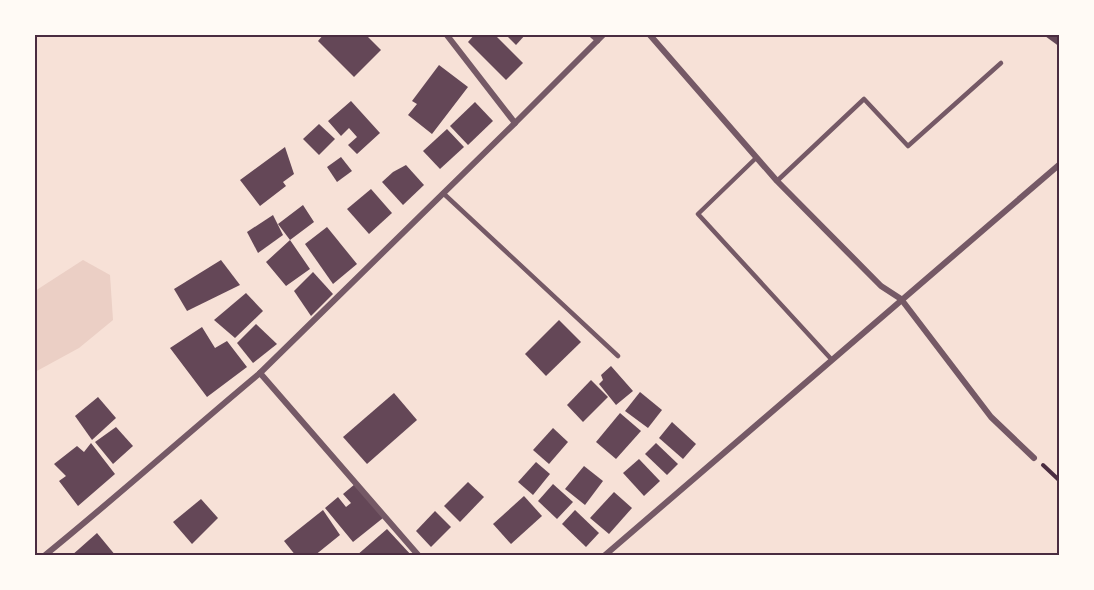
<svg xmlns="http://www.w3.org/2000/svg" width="1094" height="590" viewBox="0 0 1094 590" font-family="Merriweather,serif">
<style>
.green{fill:#ebcfc5}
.building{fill:#644757}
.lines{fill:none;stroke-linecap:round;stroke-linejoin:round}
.path{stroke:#4a2c40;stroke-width:4}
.service{stroke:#755966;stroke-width:4.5}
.minor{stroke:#755966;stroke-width:6}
.neatline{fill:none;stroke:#4a2c40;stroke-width:2}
</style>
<rect width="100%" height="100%" fill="#f7e1d7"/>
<path class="green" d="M83,260l27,15 3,45 -34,28 -44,24v-81z"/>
<g class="building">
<path d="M324,34h41l16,16 -27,27 -36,-36z"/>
<path d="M475,34h19l29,29 -17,17 -38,-38z"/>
<path d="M505,34h21l-10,11z"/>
<path d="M1046,34h14v13l-15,-11z"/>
<path d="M439,65l29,22 -36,47 -24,-19 9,-11 -5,-3z"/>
<path d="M351,101l29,32 -23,21 -9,-9 9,-8 -8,-9 -8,8 -13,-15z"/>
<path d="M475,102l18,19 -25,24 -18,-19z"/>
<path d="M319,124l16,15 -16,16 -16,-16z"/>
<path d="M447,129l17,18 -24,22 -17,-18z"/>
<path d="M285,147l9,27 -11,8 3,4 -26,20 -20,-26z"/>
<path d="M341,157l11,14 -15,11 -10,-15z"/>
<path d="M406,165l18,20 -21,20 -21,-23 11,-10z"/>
<path d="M371,189l21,24 -23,21 -22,-25z"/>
<path d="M303,205l11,17 -24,18 20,29 -24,17 -20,-24 24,-22 -12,-16z"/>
<path d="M273,215l10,20 -25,18 -11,-21z"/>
<path d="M327,227l30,37 -24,20 -28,-40z"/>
<path d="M221,260l19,25 -53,26 -13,-22z"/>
<path d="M313,272l20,22 -22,22 -17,-25z"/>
<path d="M246,293l17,18 -28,27 -21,-18z"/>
<path d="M559,320l22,22 -35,34 -21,-22z"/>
<path d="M256,324l21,20 -24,19 -16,-20z"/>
<path d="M202,327l13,21 12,-7 20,26 -40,30 -37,-49z"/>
<path d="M611,366l22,25 -17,14 -17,-21 4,-4 -2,-5z"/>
<path d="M591,380l17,17 -25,25 -16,-17z"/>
<path d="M640,392l22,18 -14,18 -23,-17z"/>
<path d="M394,393l23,27 -50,44 -24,-27z"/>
<path d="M98,397l18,21 -24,22 -17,-24z"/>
<path d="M620,413l21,18 -25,28 -20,-17z"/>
<path d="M672,422l24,22 -13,15 -24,-21z"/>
<path d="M116,427l17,19 -20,18 -18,-22z"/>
<path d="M553,428l15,14 -19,22 -16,-14z"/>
<path d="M91,443l24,31 -37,32 -19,-25 7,-5 -12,-12 23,-18 7,6z"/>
<path d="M656,443l22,21 -11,11 -22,-21z"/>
<path d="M639,459l21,22 -16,15 -21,-23z"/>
<path d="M536,462l14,12 -17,21 -15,-13z"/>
<path d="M584,466l19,15 -18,24 -20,-16z"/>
<path d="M468,482l16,15 -24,25 -16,-16z"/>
<path d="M355,484l28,34 -30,24 -28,-34 13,-11 8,10 5,-4 -8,-9z"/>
<path d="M553,484l20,18 -16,17 -19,-18z"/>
<path d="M614,492l18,16 -23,26 -19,-16z"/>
<path d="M524,496l18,20 -31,28 -18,-20z"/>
<path d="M201,499l17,19 -26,26 -19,-22z"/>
<path d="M323,510l17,25 -26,21h-18l-12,-15z"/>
<path d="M575,510l24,23 -13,14 -24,-23z"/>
<path d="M435,511l16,16 -20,20 -15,-16z"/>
<path d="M387,529l25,27h-56z"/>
<path d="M97,533l19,23h-45z"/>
</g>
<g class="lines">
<path class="path" d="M1043,465l17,16"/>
<g class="service">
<path d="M590,34l8,7"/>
<path d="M756,158l-58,56 134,146"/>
<path d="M777,181l87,-82 44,47 93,-83"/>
<path d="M443,193l175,163"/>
</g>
<g class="minor">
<path d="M446,34l69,89 89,-89"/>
<path d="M649,34l128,147 104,105 20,13 90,118 43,41"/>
<path d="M260,373l255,-250"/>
<path d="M44,556c74,-60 144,-123 216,-183l159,183"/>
<path d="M604,556l456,-392"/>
</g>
</g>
<rect width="1094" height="590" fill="none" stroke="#fffaf5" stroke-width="72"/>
<rect x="36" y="36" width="1022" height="518" class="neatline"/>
</svg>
